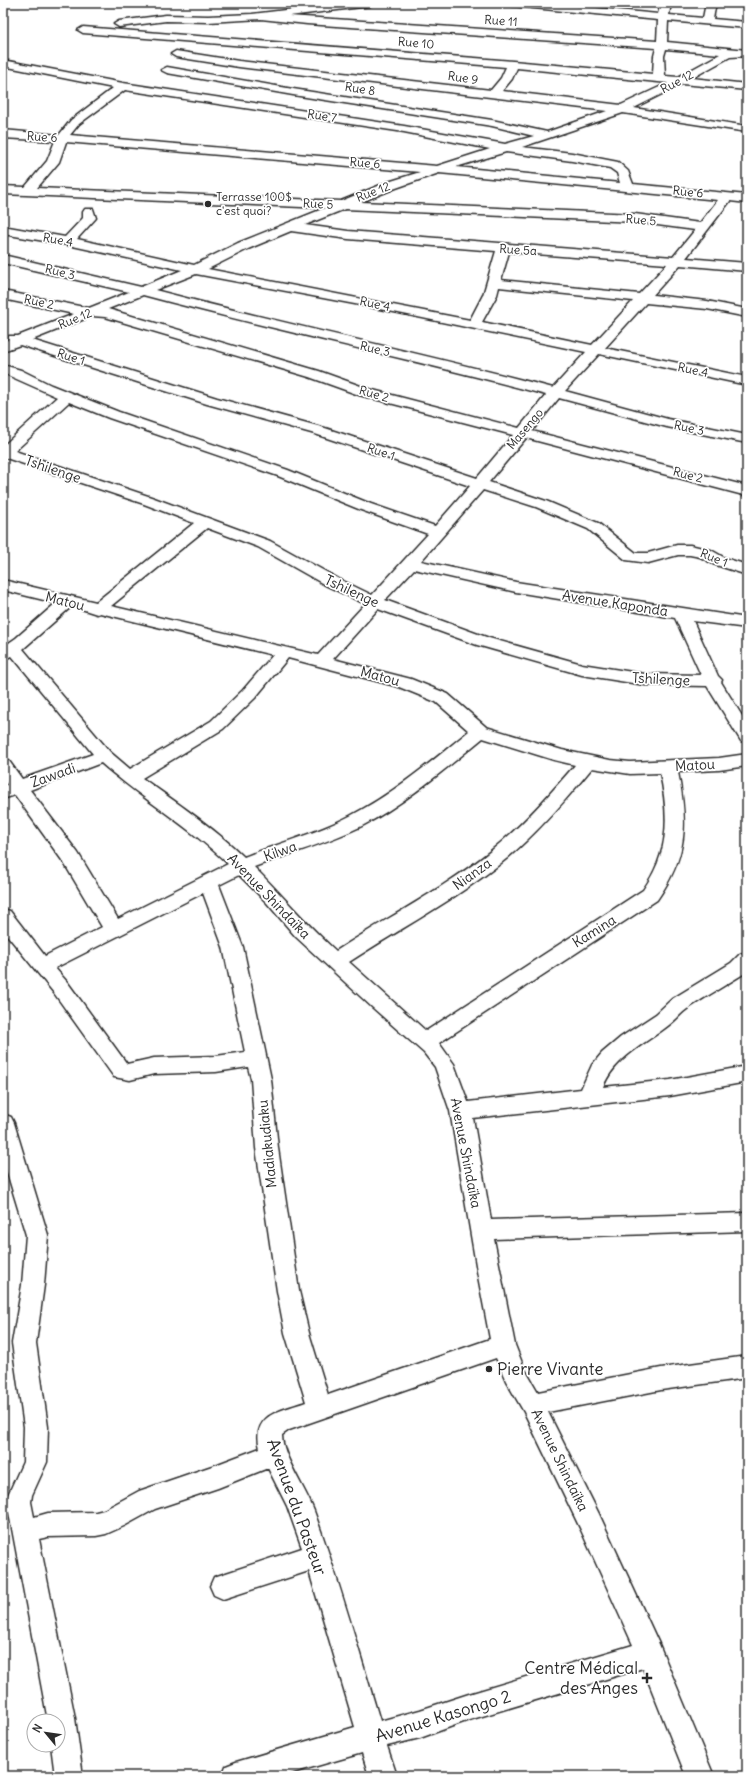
<svg xmlns="http://www.w3.org/2000/svg" width="750" height="1779" viewBox="0 0 750 1779" font-family="Delius,sans-serif">
<style>
.lines{fill:none;stroke-linecap:round;stroke-linejoin:round}
.minor-casing{stroke:#2b2b2b;stroke-width:3}
.minor{fill:#fff;fill-rule:evenodd}
.poi-dot{fill:#2b2b2b;stroke:#fff;stroke-width:1.5}
.labels{text-anchor:middle;stroke-width:3.5;stroke-linejoin:round;paint-order:stroke}
.far-street-label{font-size:12px;fill:#2b2b2b;stroke:#fff}
.far-poi-label{font-size:12px;fill:#2b2b2b;stroke:#fff;text-anchor:start}
.street-label{font-size:14px;fill:#2b2b2b;stroke:#fff}
.near-poi-label{font-size:17px;fill:#2b2b2b;stroke:#fff;text-anchor:start}
.near-street-label{font-size:17px;fill:#2b2b2b;stroke:#fff}
</style>
<rect width="100%" height="100%" fill="#fff"/>
<filter id="ink" filterUnits="userSpaceOnUse"><feTurbulence type="fractalNoise" baseFrequency=".025" numOctaves="2"/><feDisplacementMap in="SourceGraphic" scale="8" xChannelSelector="R" yChannelSelector="G"/><feConvolveMatrix kernelMatrix="1 2 1 2 8 2 1 2 1" color-interpolation-filters="sRGB"/></filter>
<g filter="url(#ink)">
<g class="lines">
<defs>
<path id="minor" d="M344,3h31l-5,3 -81,10 368,25 1,-21 -146,-14 -5,-3h38l113,11 3,-11h10l-2,12 34,3 2,-10 3,-5h10l-3,5 -2,11 34,3v6l-79,-7 -1,21 80,8v6l-17,1 -38,21 55,6v6l-65,-6 -48,24 113,18v6l-124,-19 -101,34 50,6 46,9 10,9 5,13 114,11v8l-17,-2 -44,57 61,5v8l-67,-6 -27,30 54,6 40,8v8l-40,-8 -61,-6 -41,45 142,29v8l-148,-31 -34,37 103,28 79,16v8l-80,-16 -108,-29 -27,33 215,55v10l-221,-58 -37,44 57,19 52,22 38,30h12l29,-8h13l21,5 14,8 22,7v10l-34,-11 -13,-7 -10,-2h-12l-30,8 -22,-3 -38,-31 -52,-22 -53,-17 -62,71 95,21 231,36v10l-54,-7 25,55 4,4 -1,2 26,42v19l-6,-2 -34,-55 -62,-1 -63,-10 -105,-30 -99,-36 -45,50 78,20 37,15 38,33 76,23 48,10 20,2 89,-4 28,-4v12l-28,4 -41,2c10,52 10,83 -21,128l-218,143 15,21 14,38 113,-13 11,-24 10,-12 19,-16 35,-23 16,-15 59,-36 9,-9 7,-2v19l-2,2c-19,12 -39,23 -58,36 -6,4 -11,11 -18,16 -24,19 -54,32 -66,62l67,-7 77,-14v16l-77,14 -197,22 18,102 256,-7v18l-253,8 21,106 9,23 14,24 123,-24 86,-12v22l-86,12 -113,22 51,102 60,130 55,132h-28l-43,-108 -174,52 -49,18 -33,8 10,30h-28l-7,-23 -80,23h-60l4,-10 10,-4 119,-35 -46,-156 -86,28 -9,-4 -4,-9 4,-9 88,-29 -15,-42 -19,-38 -50,20 -63,21 -31,17 -18,8 -10,2 -48,1 -9,2 36,179 8,58h-28l-4,-31h7v-24h-10l-41,-219 1,-7 15,-33 1,-35 -12,-84 10,-58 4,-50 -23,-76v-45l8,3 3,6 34,112 -4,50 -8,58 12,84 -1,35 -15,33 -1,7 3,15 14,-4 48,-1 8,-2 35,-19 79,-27 42,-16c-9,-34 21,-37 46,-46l-21,-69 -8,-42 -21,-143 -5,-69 -3,-12 -32,5 -62,2 -24,6 -16,-3 -60,-84 -51,-63v-21l7,2 35,45 57,-29 -38,-64 -49,-68 -12,4v-13l4,-1 -4,-7v-19l6,2 13,18 71,-25 -81,-98 -9,3v-12l13,-9 40,-35 -53,-13v-10l93,22 98,-79 -50,-19 -138,-46h-3v-12l54,-49 -54,-24v-8l18,5 30,15 68,27 169,58 83,34 64,22 35,-40 -155,-52 -108,-30 -187,-59 -17,6v-9l5,-2 1,-4h9l56,-22 -71,-15v-8l86,17 40,-16 -126,-29v-8l138,32 41,-17 -114,-25 -65,-11v-8l62,11 18,-19v-6l2,-3h8l3,9 -19,21 117,26 44,-22 87,-35 -322,-14v-8l22,1 22,-26 8,-20 -52,-3v-8l56,5 12,-15 42,-32 -110,-22v-6l120,23 281,43 101,18 29,-8 -42,-10 -199,-31 -126,-22 -6,-3 6,-3 126,22 199,31 55,12 60,-21 -368,-44 -63,-10 -5,-3 5,-3 63,10 252,29 10,-12 5,-11 -423,-34 -5,-3 5,-3 430,34 140,13 1,-18 2,-8 -349,-24 -46,-5 -53,3 -42,-1 -47,6 -5,-3 5,-3 47,-6 42,1 44,-2zM666,49l54,5 -42,23 -13,-1 -1,-20zM517,68l151,15 -47,22 -119,-14 10,-12zM125,90l279,42 86,17 -53,17 -367,-31 9,-11zM66,142l354,30 -32,10 -47,19 -304,-13 22,-26zM506,152l66,9 38,7 7,5 3,10 -164,-16zM439,173l279,27 -18,23 -65,-9 -274,-12 35,-14zM345,209l290,13 60,8 -22,27 -325,-26 -43,-6zM291,231l57,8 148,12 -13,44 -13,25 -262,-51 40,-20zM509,252l158,12 -28,30 -138,-14zM196,274l164,31 226,47 -33,36c-132,-35 -266,-63 -398,-98zM499,287l134,14 -41,44 -110,-23 15,-27zM143,295c134,36 270,64 403,100l-27,33 -150,-39 -50,-18 -211,-62zM92,316l13,1 204,60 50,18 154,40 -36,43 -152,-50 -108,-30 -185,-58zM69,402l40,16 169,58 83,34 67,24 -56,61 -33,-16 -69,-38 -116,-43 -139,-47zM207,528l51,19 69,39 38,18 -47,51 -207,-49zM414,569l102,23 159,26 26,57 -56,-1 -63,-10 -93,-26 -104,-38zM72,606l25,8 3,-1 173,42 -30,35 -32,31 -81,48 -20,-17 -87,-103zM288,658l111,29 37,15 33,29c-38,31 -76,63 -119,85 -34,18 -71,27 -106,41 -31,-30 -67,-54 -102,-79l81,-49 32,-31zM483,738l71,22 21,5c-26,30 -52,60 -83,85 -48,39 -104,67 -156,101 -29,-26 -54,-56 -82,-84 36,-14 74,-24 108,-41 44,-23 83,-57 121,-88zM101,763c41,36 88,63 127,101l-110,55 -40,-66 -48,-63zM592,768l38,6 30,-1c9,43 10,79 -17,117l-217,141 -77,-69c52,-34 108,-63 157,-103 32,-27 59,-58 86,-91zM239,875l28,28 29,34 77,71 51,45 11,14 15,44 27,160 13,68 -162,56 -19,-62 -10,-42 -21,-143 -7,-69 -28,-132 -24,-62zM203,893l20,54 22,105 -29,4 -62,2 -27,6 -59,-81 -13,-15zM496,1358l10,23 18,31 57,118 52,115 -164,49 -49,16 -40,11c-21,-70 -41,-141 -66,-210 -8,-22 -32,-55 -32,-76l7,-5z"/>
</defs>
<use href="#minor" class="minor-casing"/>
<use href="#minor" class="minor"/>
</g>
</g>
<g class="poi-dot">
<circle cx="208" cy="204" r="4"/>
<circle cx="489" cy="1369" r="4"/>
<path d="M645 1672h4v4h4v4h-4v4h-4v-4h-4v-4h4z"/>
</g>
<g class="labels">
<g class="far-street-label">
<text transform="translate(501 21) rotate(4)" y="4">Rue 11</text>
<text transform="translate(416 43) rotate(5)" y="4">Rue 10</text>
<text transform="translate(463 78) rotate(8)" y="4">Rue 9</text>
<text transform="translate(677 82) rotate(-28)" y="4">Rue 12</text>
<text transform="translate(360 89) rotate(9)" y="4">Rue 8</text>
<text transform="translate(322 116) rotate(9)" y="4">Rue 7</text>
<text transform="translate(42 137) rotate(4)" y="4">Rue 6</text>
<text transform="translate(365 163) rotate(5)" y="4">Rue 6</text>
<text transform="translate(373 192) rotate(-21)" y="4">Rue 12</text>
<text transform="translate(688 192) rotate(6)" y="4">Rue 6</text>
<text transform="translate(318 204) rotate(3)" y="4">Rue 5</text>
<text transform="translate(641 220) rotate(5)" y="4">Rue 5</text>
<text transform="translate(58 240) rotate(10)" y="4">Rue 4</text>
<text transform="translate(518 250) rotate(4)" y="4">Rue 5a</text>
<text transform="translate(60 272) rotate(14)" y="4">Rue 3</text>
<text transform="translate(39 302) rotate(12)" y="4">Rue 2</text>
<text transform="translate(375 304) rotate(12)" y="4">Rue 4</text>
<text transform="translate(75 319) rotate(-22)" y="4">Rue 12</text>
<text transform="translate(375 349) rotate(13)" y="4">Rue 3</text>
<text transform="translate(71 357) rotate(18)" y="4">Rue 1</text>
<text transform="translate(693 370) rotate(12)" y="4">Rue 4</text>
<text transform="translate(374 394) rotate(16)" y="4">Rue 2</text>
<text transform="translate(689 428) rotate(12)" y="4">Rue 3</text>
<text transform="translate(525 429) rotate(-50)" y="4">Masengo</text>
<text transform="translate(381 452) rotate(19)" y="4">Rue 1</text>
<text transform="translate(688 475) rotate(15)" y="4">Rue 2</text>
<text transform="translate(714 558) rotate(22)" y="4">Rue 1</text>
</g>
<g class="far-poi-label">
<text x="216" y="201">Terrasse 100$<tspan x="216" dy="14">c'est quoi?</tspan></text>
</g>
<g class="street-label">
<text transform="translate(53 469) rotate(19)" y="5">Tshilenge</text>
<text transform="translate(352 591) rotate(25)" y="5">Tshilenge</text>
<text transform="translate(65 601) rotate(14)" y="5">Matou</text>
<text transform="translate(615 603) rotate(9)" y="5">Avenue Kaponda</text>
<text transform="translate(380 676) rotate(15)" y="5">Matou</text>
<text transform="translate(661 679) rotate(3)" y="5">Tshilenge</text>
<text transform="translate(695 765) rotate(-3)" y="5">Matou</text>
<text transform="translate(53 775) rotate(-20)" y="5">Zawadi</text>
<text transform="translate(280 851) rotate(-20)" y="5">Kilwa</text>
<text transform="translate(472 874) rotate(-36)" y="5">Nianza</text>
<text transform="translate(269 896) rotate(46)" y="5">Avenue Shindaïka</text>
<text transform="translate(594 931) rotate(-32)" y="5">Kamina</text>
<text transform="translate(267 1144) rotate(-96)" y="5">Madiakudiaku</text>
<text transform="translate(466 1153) rotate(79)" y="5">Avenue Shindaïka</text>
<text transform="translate(560 1460) rotate(64)" y="5">Avenue Shindaïka</text>
</g>
<g class="near-poi-label">
<text x="497" y="1375">Pierre Vivante</text>
<text x="638" y="1674" text-anchor="end">Centre Médical<tspan x="638" dy="20">des Anges</tspan></text>
</g>
<g class="near-street-label">
<text transform="translate(297 1507) rotate(70)" y="6">Avenue du Pasteur</text>
<text transform="translate(443 1716) rotate(-17)" y="6">Avenue Kasongo 2</text>
</g>
</g>
<rect width="750" height="1779" fill="none" stroke="#fff" stroke-width="16"/>
<rect x="8" y="8" width="734" height="1763" fill="none" stroke="#2b2b2b" stroke-width="1.5" filter="url(#ink)"/>
<g transform="translate(46 1733) rotate(299)"><circle r="19" fill="#ffffff" stroke="#aaaaaa"/>
<path d="M0-3L7 15L0 10L-7 15Z" fill="#2b2b2b"/>
<text y="-6" font-size="11" font-weight="bold" text-anchor="middle" fill="#2b2b2b">N</text>
</g>
</svg>
